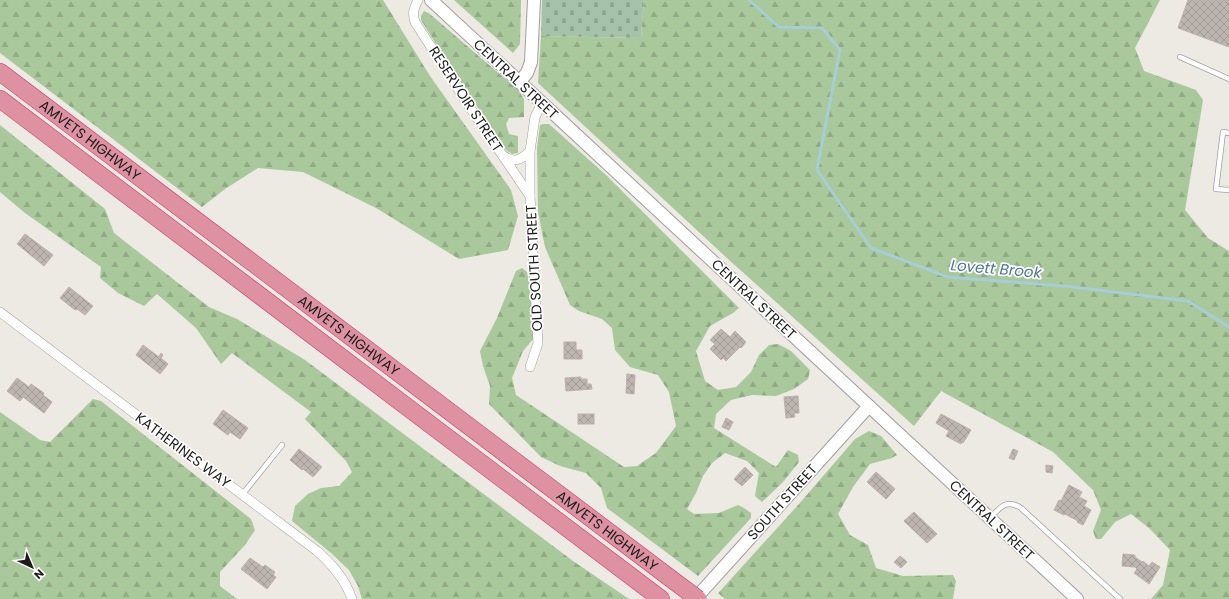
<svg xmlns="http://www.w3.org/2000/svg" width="1229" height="599" viewBox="0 0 1229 599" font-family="Poppins,sans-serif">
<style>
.forest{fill:url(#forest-firs)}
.cemetery{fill:url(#cemetery-stones)}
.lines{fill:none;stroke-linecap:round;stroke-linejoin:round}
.stream{stroke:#a7cdd7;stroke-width:3}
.building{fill:url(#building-cross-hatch);stroke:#bdb0a7}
.service-casing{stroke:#a0a0a0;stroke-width:6}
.minor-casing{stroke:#a0a0a0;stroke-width:10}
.tertiary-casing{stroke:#a0a0a0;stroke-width:14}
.motorway-casing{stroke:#c73469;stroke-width:18}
.service{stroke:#fff;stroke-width:4.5}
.minor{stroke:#fff;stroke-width:9}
.tertiary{stroke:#fff;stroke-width:12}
.motorway{stroke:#dd91a1;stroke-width:17}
.motorway-bridge-casing{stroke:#c73469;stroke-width:18;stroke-linecap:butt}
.motorway-bridge{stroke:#dd91a1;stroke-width:17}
.labels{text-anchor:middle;stroke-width:3.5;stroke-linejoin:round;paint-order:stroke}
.street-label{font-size:14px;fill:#1c1c1c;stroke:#fff}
.water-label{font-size:15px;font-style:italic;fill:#4f779b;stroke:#fff}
</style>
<defs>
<pattern id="forest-firs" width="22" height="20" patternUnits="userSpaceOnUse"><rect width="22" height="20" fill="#a9c89b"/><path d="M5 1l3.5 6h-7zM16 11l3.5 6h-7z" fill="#91ab85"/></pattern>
<pattern id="cemetery-stones" width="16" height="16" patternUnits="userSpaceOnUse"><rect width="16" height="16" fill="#a6c3aa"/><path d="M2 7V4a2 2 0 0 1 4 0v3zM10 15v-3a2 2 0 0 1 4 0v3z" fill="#8ea792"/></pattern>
<pattern id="building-cross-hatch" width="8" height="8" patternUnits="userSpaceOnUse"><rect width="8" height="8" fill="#bdb5b0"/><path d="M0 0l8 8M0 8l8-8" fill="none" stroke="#a29b97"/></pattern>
</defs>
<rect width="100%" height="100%" fill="#ede9e3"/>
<g class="forest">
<path d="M0,0h383l47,76 81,114 7,26 -10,34 -49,9 -83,-51 -73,-36 -45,-4 -33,21 -23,18 -202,-154z"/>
<path d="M454,0h67l-1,44 -7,9z"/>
<path d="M644,0h516l-25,48 9,23 52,19 7,10 -18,110 23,28 21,13v348h-78l12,-14 7,-35 -21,-22 -18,-14 -16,8 -14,17h-5l-3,-8 8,-21 -8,-20 -40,-38 -112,-61 -27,35 -186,-167 -190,-176 3,-47 100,2z"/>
<path d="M424,11l6,3 88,76 6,9v18l-15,1 -3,6 3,10 9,2v17l-6,1 -6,-4 -60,-90 -25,-40v-4z"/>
<path d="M543,124h6l57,51 133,133 -6,5 -23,13 -14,25 9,30 13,9 18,-3 15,-15 8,-17 10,-10 9,-1 13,7 19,19 -2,9 -14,10 -18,7 -24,-1 -21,5 -15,14 -2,14 62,39 12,-17 10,5 1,7 -16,20 -21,20 -7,-6 4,-23 -12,-12 -22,-8 -13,10 -9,13 -7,17 -9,16 7,5 25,-1 19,-8 6,3 7,5v5l-53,58 -91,-68 -6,-20 -15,-15 -26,-7 -19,-9 -52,-53 1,-18 -7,-20 -3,-15 17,-33 19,-47 6,-3 5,4 4,20 3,46 -11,13 -11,27 4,17 108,72 13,-1 19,-13 20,-27 -7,-34 -11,-17 -28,-8 -15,-17 -3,-22 -10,-9 -23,-8 -9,-6 -25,-58 -7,-35 -1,-64 3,-23z"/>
<path d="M0,125l105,84 9,24 95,74 28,12 68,41 268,201 56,38h-267l-4,-13 -9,-16 -18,-17 -39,-32 3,-15 13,-12 13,-6 18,-2 13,-14 -6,-11 -41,-42 6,-7 -79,-59 -11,11 -25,-36 -39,-34 -13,12 -26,-13 -18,-15 1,-11 -76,-54 -25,-21z"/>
<path d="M93,399l8,2 150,118 4,11 -10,15 -25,27v14l17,13h-237v-187l40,28 10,2z"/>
<path d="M869,431l12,5 16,19 -5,3 -22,6 -17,23 -15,27 12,21 18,10 8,23 27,8 50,-1 3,6 -3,18h-228l-7,-6 3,-3 78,-86 56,-65z"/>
</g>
<path class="cemetery" d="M542,0h102l-3,38 -100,-2z"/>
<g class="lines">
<path class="stream" d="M749,0l30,27 43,1 18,22 -23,120 54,78 77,29 117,9 123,15 41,26"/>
</g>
<g class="building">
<path d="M1188,0h41v47l-51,-19z"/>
<path d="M25,234l28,21 -9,11 -27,-22z"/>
<path d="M69,287l24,19 -8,9 -8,-6 -2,1 -15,-12z"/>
<path d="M721,329l9,8 5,-6 11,11 -5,6 -1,-1 -14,14 -3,-3 -2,2 -11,-11 5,-5 -5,-4z"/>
<path d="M564,342h12v8h6v9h-18z"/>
<path d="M143,345l16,12 2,-4 2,2 -2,3 7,6 -8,10 -24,-19z"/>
<path d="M627,374l8,1 -1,19 -8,-1z"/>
<path d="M581,377v2h6v5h4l1,5 -26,2 -1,-13z"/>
<path d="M17,378l12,9 2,-3 13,9 -1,2 9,7 -8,11 -21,-16 -3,4 -13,-10z"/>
<path d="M798,396l1,17h-5l1,4 -9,1 -2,-21z"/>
<path d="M223,410l25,18 -8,11 -10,-7 -2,3 -15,-11z"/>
<rect x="578" y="414" width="16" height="10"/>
<path d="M941,414l30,16 -8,13 -1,-1 -1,2 -15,-8 3,-5 -13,-8z"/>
<path d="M726,418l7,4 -4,8 -7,-3z"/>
<path d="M299,449l23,18 -9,10 -10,-8 -1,1 -12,-10z"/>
<path d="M1013,449l5,2 -4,9 -5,-2z"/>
<path d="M1046,465l7,1 -1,7 -6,-1z"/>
<path d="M745,467l8,8 -11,11 -8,-7z"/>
<path d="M876,472l19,17 -9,10 -19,-17z"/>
<path d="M1069,485l13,7 -3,5 8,4 -3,5 7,4 -8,15 -6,-3 1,-1 -13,-7 -1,1 -10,-5 5,-10 2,1z"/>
<path d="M914,512l23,22 -10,9 -23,-22z"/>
<path d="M1123,554l12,1v2l7,5 1,-1 6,5 3,-4 8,5 -11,17 -15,-11 3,-4 -2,-2 -13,-1z"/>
<path d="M900,556l7,6 -6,6 -7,-6z"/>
<path d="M250,558l13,9 2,-2 10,7 -2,3 3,2 -9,12 -26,-20z"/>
</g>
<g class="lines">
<defs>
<g id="service">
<path d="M1180,57l49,22"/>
<path d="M1229,133l-6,-1 -7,57 13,1"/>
<path d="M242,495l40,-50"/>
<path d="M990,518c10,-10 16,-20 31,-10l99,91"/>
</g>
<g id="minor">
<path d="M418,0c-4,8 -6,13 -3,22l54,84 61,90"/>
<path d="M504,156c10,8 18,3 26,-5"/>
<path d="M0,312l317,239c16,14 28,28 35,48"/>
<path d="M530,367l8,-24 -8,-147v-45l5,-34 7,-14"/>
</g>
<g id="tertiary">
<path d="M431,0l646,599"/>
<path d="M519,82l8,-9 4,-11 3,-62"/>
<path d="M695,599l174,-193"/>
</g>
<g id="motorway">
<path id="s1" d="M0,72l670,506"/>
<path d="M0,99l661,500"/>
</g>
</defs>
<use href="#service" class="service-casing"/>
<use href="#minor" class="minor-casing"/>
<use href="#tertiary" class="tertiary-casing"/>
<use href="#motorway" class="motorway-casing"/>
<use href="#service" class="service"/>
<use href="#minor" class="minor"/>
<use href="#tertiary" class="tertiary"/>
<use href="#motorway" class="motorway"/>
<defs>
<path id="motorway-bridge" d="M670,578l28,21"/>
</defs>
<use href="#motorway-bridge" class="motorway-bridge-casing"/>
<use href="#motorway-bridge" class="motorway-bridge"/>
</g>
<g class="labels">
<g class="street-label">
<text transform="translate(516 79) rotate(43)" y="5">CENTRAL STREET</text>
<text transform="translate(466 99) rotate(57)" y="5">RESERVOIR STREET</text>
<text dy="5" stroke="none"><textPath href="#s1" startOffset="113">AMVETS HIGHWAY</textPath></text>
<text transform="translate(534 268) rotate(-93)" y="5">OLD SOUTH STREET</text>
<text transform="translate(754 299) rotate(43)" y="5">CENTRAL STREET</text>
<text dy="5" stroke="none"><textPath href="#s1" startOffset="437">AMVETS HIGHWAY</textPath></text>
<text transform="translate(183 450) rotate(37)" y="5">KATHERINES WAY</text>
<text transform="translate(782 502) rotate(-48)" y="5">SOUTH STREET</text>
<text transform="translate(992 520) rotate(43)" y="5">CENTRAL STREET</text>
<text dy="5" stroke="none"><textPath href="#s1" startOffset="761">AMVETS HIGHWAY</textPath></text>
</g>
<g class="water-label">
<text transform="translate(996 269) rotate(5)" y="5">Lovett Brook</text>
</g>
</g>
<g transform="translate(32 567) rotate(136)" stroke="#ffffff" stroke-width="3" paint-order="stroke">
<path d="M0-3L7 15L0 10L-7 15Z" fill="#1c1c1c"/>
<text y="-6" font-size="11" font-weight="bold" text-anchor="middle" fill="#1c1c1c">N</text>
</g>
</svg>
